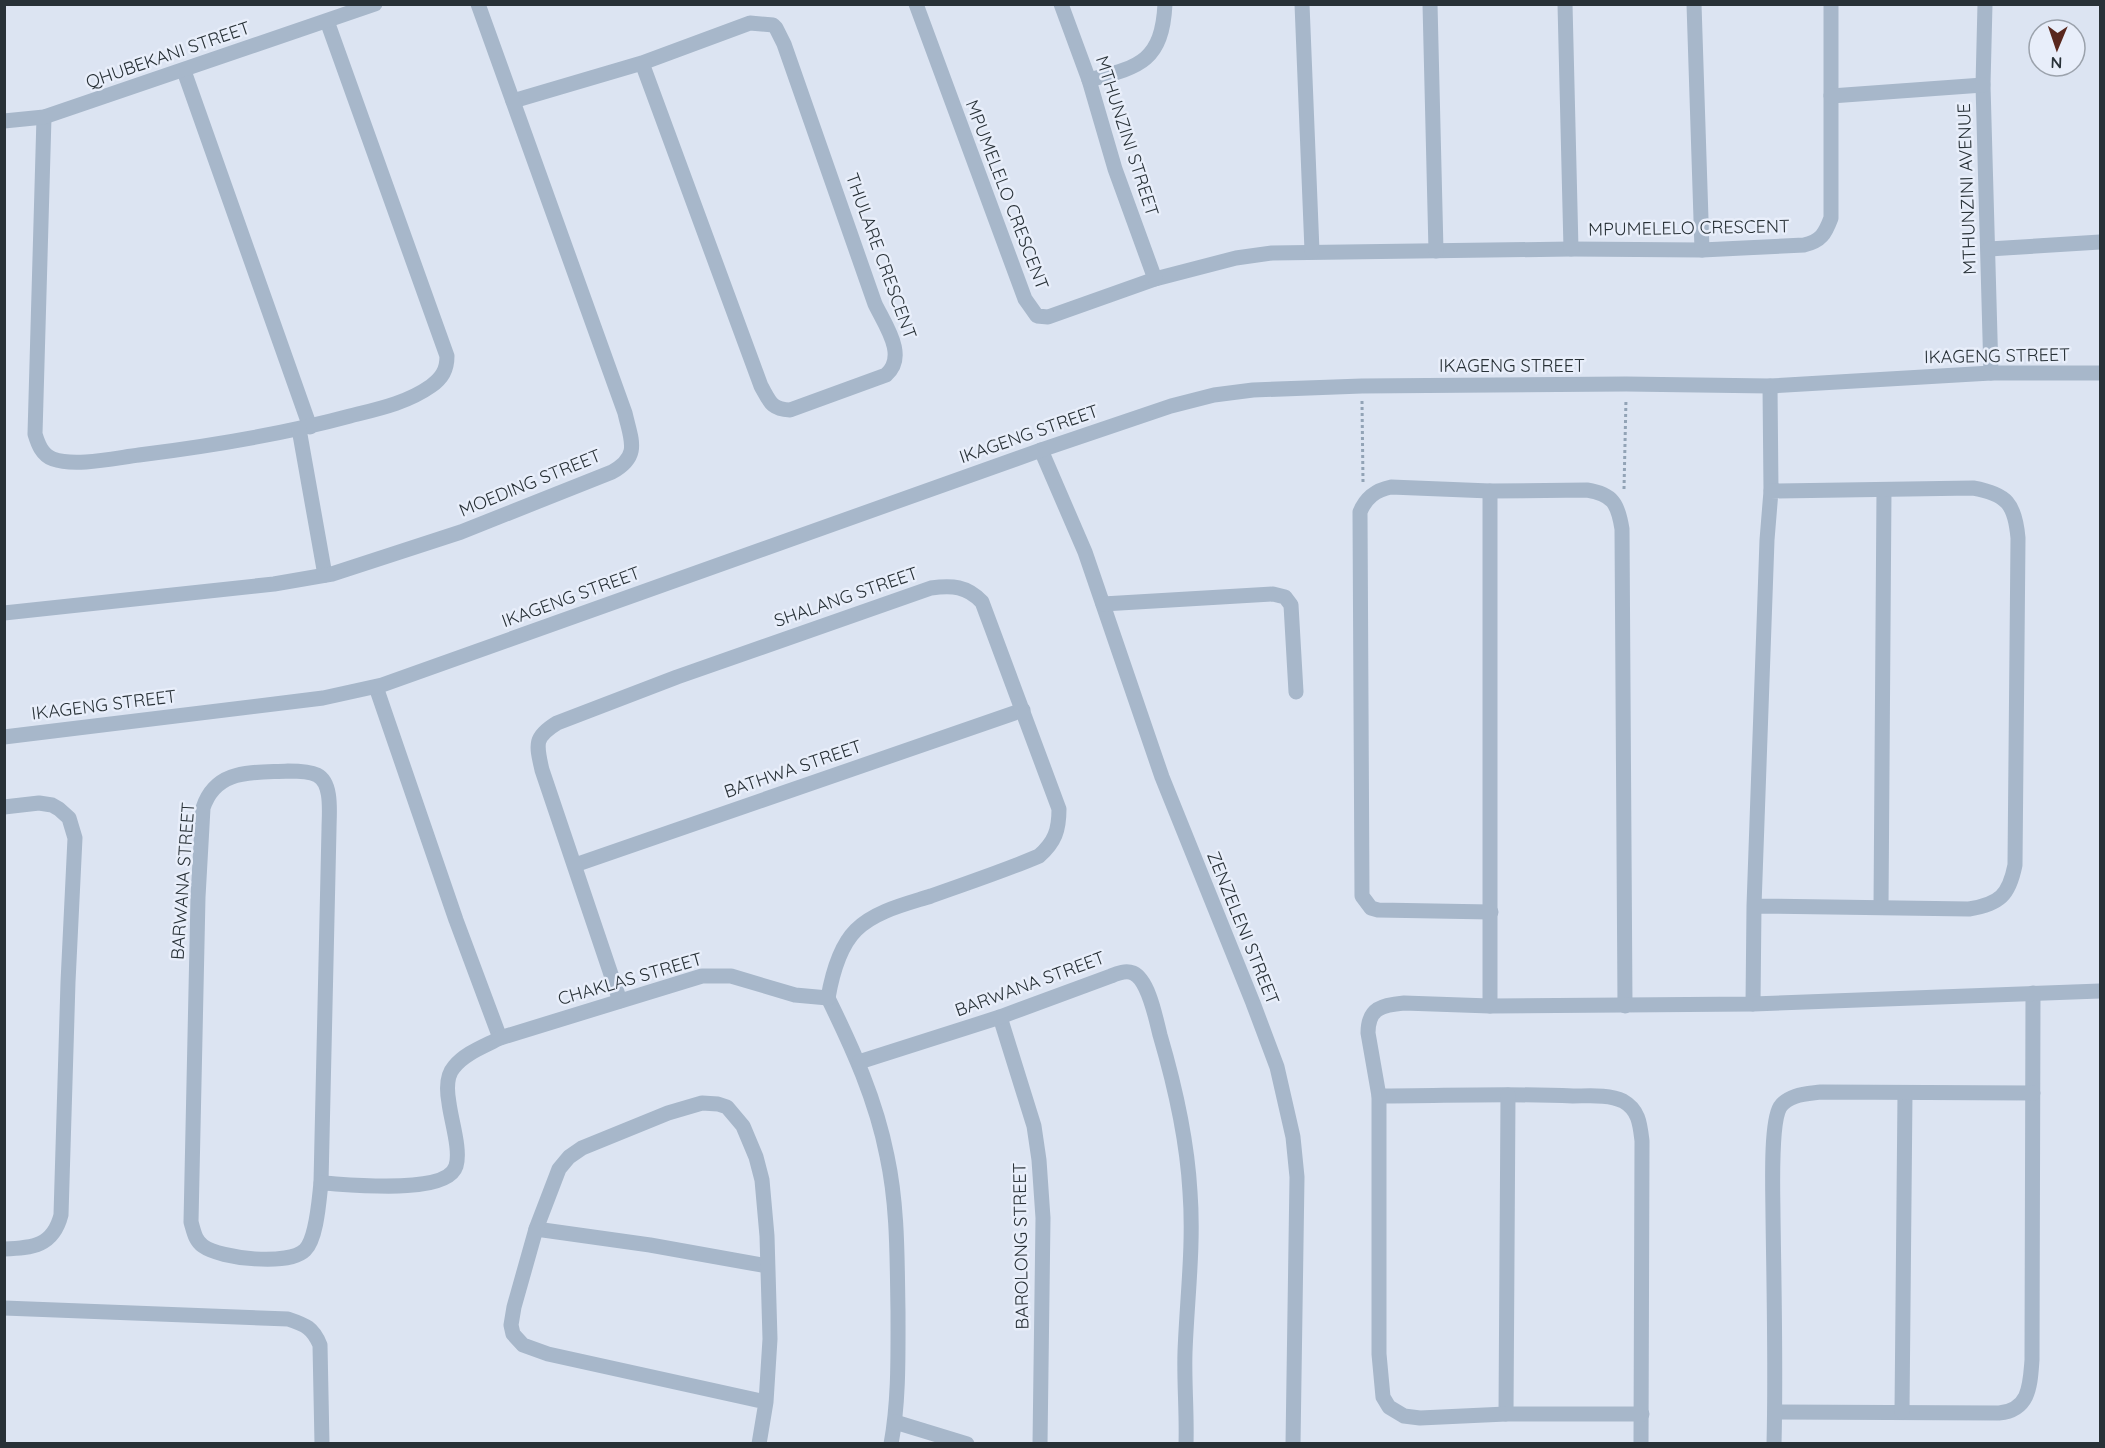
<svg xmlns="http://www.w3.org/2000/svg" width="2105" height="1448" viewBox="0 0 2105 1448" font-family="Quicksand,sans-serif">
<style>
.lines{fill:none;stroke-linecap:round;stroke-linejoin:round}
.path{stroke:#92a3b6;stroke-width:3;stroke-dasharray:3 3;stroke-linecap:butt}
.minor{stroke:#a7b7ca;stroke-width:15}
.labels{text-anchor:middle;stroke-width:5;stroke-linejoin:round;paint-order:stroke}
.street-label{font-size:18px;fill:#283137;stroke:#e8eefa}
</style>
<rect width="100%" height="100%" fill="#dce4f2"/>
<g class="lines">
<g class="path">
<path d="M1362,401l1,81"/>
<path d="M1624,489l2,-90"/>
</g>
<g class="minor">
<path d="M916,4l109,295 12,17 11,1 107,-38 81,-21 36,-5 299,-4 131,1 102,-5c17,-4 21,-11 27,-27v-214"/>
<path d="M1061,4l28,76 26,89 40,110"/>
<path d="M1302,4l10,247"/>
<path d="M1430,4l6,247"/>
<path d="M1565,4l6,245"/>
<path d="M1694,4l8,246"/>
<path d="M1985,4l-2,81 8,288"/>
<path d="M184,71l126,356"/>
<path d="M1089,80c49,-13 73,-17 76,-76"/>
<path d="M1831,96l152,-11"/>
<path d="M513,101l129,-38 108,-40 23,2 3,3 8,16 91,260c10,21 33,52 11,71l-96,35c-19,-1 -20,-8 -29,-24l-119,-323"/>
<path d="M44,117l-9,317c3,10 7,21 18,25 22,8 62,-1 86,-4 71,-9 141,-20 211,-39 28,-7 57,-13 81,-30 11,-8 16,-16 16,-30l-120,-335"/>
<path d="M4,121l40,-4 331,-113"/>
<path d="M1989,249l111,-7"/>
<path d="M1770,386l1,105"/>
<path d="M299,429l26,146"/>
<path d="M1041,450l44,102 77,225 91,226 24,64 16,70 4,40 -4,267"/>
<path d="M1103,604l170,-10 12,3 6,8 5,87"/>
<path d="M4,613l270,-29 58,-10 129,-42 151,-60c29,-16 19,-32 13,-59l-147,-409"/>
<path d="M376,687l80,233 44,118"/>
<path d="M4,737l319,-39 59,-13 659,-235 130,-44 43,-11 39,-5 109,-4 264,-2 144,2 221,-13h109"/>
<path d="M288,771c9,0 21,0 29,4 16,8 12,39 12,54l-8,354c-2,16 -4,55 -16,67 -16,16 -84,9 -102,-4 -8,-6 -9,-14 -12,-24l7,-325 5,-89c13,-40 50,-35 85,-37z"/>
<path d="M4,807l35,-4 13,2 7,4 10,9 6,20 -7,144 -7,233c-8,31 -28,33 -57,34"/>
<path d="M575,865l448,-155"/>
<path d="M1881,907l3,-417"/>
<path d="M1491,912l-113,-2 -7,-2 -9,-12 -2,-384c6,-15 16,-22 31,-25l99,4 97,-1c26,4 31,14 35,39l3,477"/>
<path d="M828,998c25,51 48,102 59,158 11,51 10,104 11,155 0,44 1,90 -7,133"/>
<path d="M620,1001l-78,-231c-6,-26 -8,-33 15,-47l120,-46 254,-89c21,-3 36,-2 51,14l77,207c0,21 -4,33 -20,47 -35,15 -72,27 -108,40 -25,8 -56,15 -75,34 -17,17 -24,45 -28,68"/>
<path d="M1753,1004l1,-98 13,-366 4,-49 202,-3c34,6 42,16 45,50l-3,327c-6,30 -15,39 -46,44l-215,-3"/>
<path d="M1490,1006v-515"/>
<path d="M1000,1017l34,109 5,34 4,58 -3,226"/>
<path d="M859,1062l141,-45 111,-41c7,-3 15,-6 22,-3 16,7 23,47 27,62 15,51 27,103 30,157 4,53 -3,107 -5,160 -1,30 2,61 1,92"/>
<path d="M1379,1096c65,0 129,-3 194,0 15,0 36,-2 50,5 16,9 17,23 19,40l-1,303"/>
<path d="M321,1183c26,1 126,13 135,-17 5,-16 -5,-46 -7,-63 -2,-11 -3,-27 5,-36 11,-14 31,-21 46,-29l202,-62h29l64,19 33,3"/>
<path d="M536,1229l114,16 117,21"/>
<path d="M4,1308l284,11c18,6 25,9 32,26l2,99"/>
<path d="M1775,1412l224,1c31,-3 31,-28 33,-53l1,-367"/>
<path d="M1902,1412l3,-319"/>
<path d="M1506,1414l2,-319"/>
<path d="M1642,1414h-136l-86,4 -16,-2 -15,-9 -6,-10 -4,-43v-258l-11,-63c0,-25 14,-28 36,-30l86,3 263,-2 347,-13"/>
<path d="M895,1422l72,22"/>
<path d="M759,1444l7,-42 4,-63 -3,-103 -5,-56 -6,-23 -13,-31 -16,-19 -9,-3 -16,-1 -34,10 -86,35 -13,9 -10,12 -23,60 -22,78 -3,18 2,9 10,11 25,9 218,48"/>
<path d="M1774,1444c2,-76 0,-152 -1,-228 0,-22 -3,-92 7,-109 9,-13 27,-13 41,-15l212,1"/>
</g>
</g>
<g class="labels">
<g class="street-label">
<text transform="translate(168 55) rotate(-19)" y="6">QHUBEKANI STREET</text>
<text transform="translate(1127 136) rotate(72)" y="6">MTHUNZINI STREET</text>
<text transform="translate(1967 189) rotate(-92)" y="6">MTHUNZINI AVENUE</text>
<text transform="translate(1007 195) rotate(69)" y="6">MPUMELELO CRESCENT</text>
<text transform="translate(1689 228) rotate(-1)" y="6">MPUMELELO CRESCENT</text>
<text transform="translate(881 256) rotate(70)" y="6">THULARE CRESCENT</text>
<text transform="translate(1997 356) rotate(-1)" y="6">IKAGENG STREET</text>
<text x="1512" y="372">IKAGENG STREET</text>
<text transform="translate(1029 434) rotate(-19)" y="6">IKAGENG STREET</text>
<text transform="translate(530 483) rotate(-22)" y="6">MOEDING STREET</text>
<text transform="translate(571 597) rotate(-20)" y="6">IKAGENG STREET</text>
<text transform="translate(846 597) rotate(-19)" y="6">SHALANG STREET</text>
<text transform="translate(104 705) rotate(-7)" y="6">IKAGENG STREET</text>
<text transform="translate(793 769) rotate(-19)" y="6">BATHWA STREET</text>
<text transform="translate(183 881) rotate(-86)" y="6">BARWANA STREET</text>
<text transform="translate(1243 928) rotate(68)" y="6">ZENZELENI STREET</text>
<text transform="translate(630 979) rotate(-16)" y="6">CHAKLAS STREET</text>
<text transform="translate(1030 984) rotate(-20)" y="6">BARWANA STREET</text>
<text transform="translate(1021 1246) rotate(-91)" y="6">BAROLONG STREET</text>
</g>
</g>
<rect width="2105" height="1448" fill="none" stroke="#283137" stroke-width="12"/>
<g transform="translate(2057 48) rotate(182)"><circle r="28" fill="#e8eefa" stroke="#9ba2ac" stroke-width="1.5"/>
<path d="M0-4.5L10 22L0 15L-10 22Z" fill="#59271d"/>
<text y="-9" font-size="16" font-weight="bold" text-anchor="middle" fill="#283137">N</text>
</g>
</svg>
